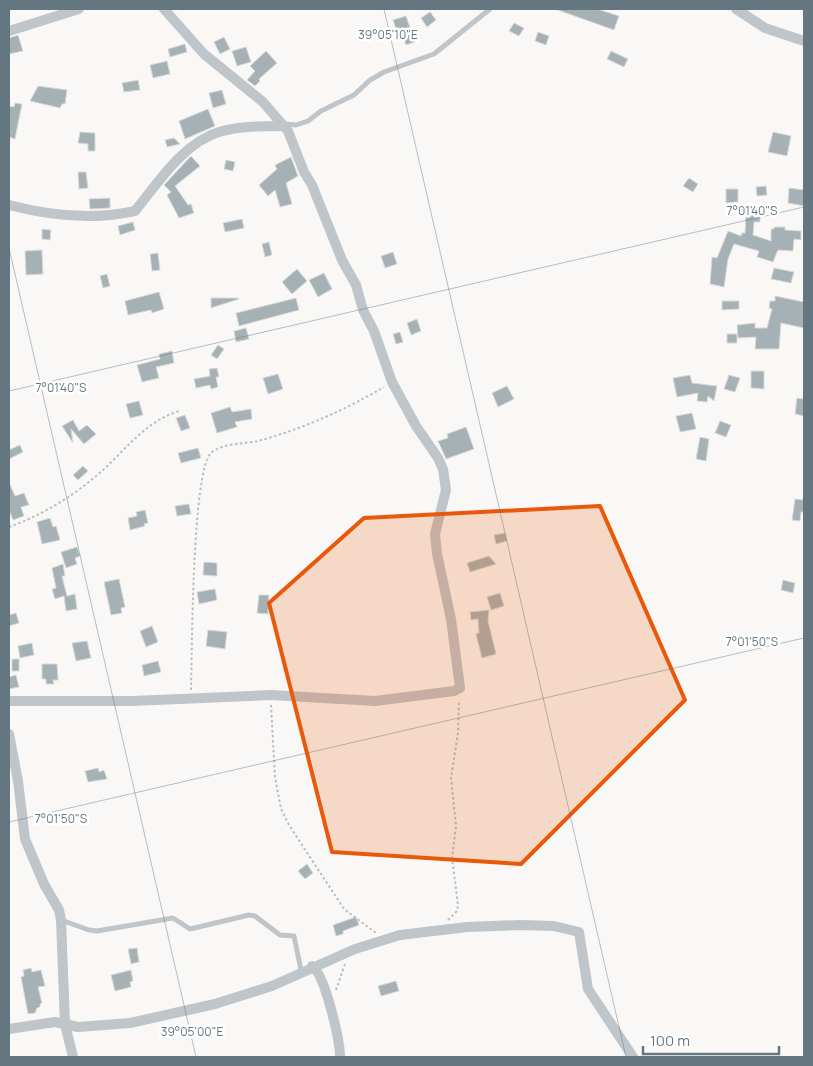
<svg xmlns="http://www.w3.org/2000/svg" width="813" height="1066" viewBox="0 0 813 1066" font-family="Manrope,sans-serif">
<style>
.building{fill:#a6b1b5;stroke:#dadad8}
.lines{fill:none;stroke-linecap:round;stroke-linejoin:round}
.path{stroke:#babec0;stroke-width:2;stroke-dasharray:2.5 2.5;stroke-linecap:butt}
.service{stroke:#bfc5c8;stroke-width:5}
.minor{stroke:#bfc5c8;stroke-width:10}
.marked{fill:#e8590c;fill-opacity:0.2;stroke:#e8590c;stroke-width:4;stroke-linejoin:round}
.ticks{fill:none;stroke:#647781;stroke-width:1;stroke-opacity:0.45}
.ticks-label{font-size:12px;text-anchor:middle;fill:#647781;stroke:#fff;stroke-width:5;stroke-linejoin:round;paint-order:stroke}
</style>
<rect width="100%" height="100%" fill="#f9f8f6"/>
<g class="building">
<path d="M555,9h42l22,7 -5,14z"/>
<path d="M430,12l6,8 -9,7 -6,-9z"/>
<path d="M406,16l9,26 -9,3 -5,-14 -4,1 -4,-12z"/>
<path d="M514,23l10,5 -5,8 -10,-5z"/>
<path d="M538,32l11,4 -3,9 -11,-4z"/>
<path d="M18,35l5,16 -14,3v-16z"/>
<path d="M224,37l6,12 -10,5 -6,-12z"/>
<path d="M185,44l2,8 -17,5 -2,-8z"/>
<path d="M246,47l5,15 -14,4 -5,-15z"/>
<path d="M266,51l11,12 -18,16 1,2 -5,5 -8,-6 8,-9 -5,-5z"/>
<path d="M611,51l17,8 -4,8 -17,-8z"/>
<path d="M167,61l3,13 -17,4 -3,-13z"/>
<path d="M138,80l2,10 -16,2 -2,-9z"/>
<path d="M38,86l29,4 -2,14h-3l-2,4 -30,-7z"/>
<path d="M222,90l4,14 -13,4 -4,-15z"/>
<path d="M15,103l7,1 -7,35 -6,-2v-31l5,1z"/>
<path d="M208,109l7,17 -30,13 -6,-18z"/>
<path d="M80,132l15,1v18h-7v-7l-10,-1z"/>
<path d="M773,132l18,4 -4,20 -19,-4z"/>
<path d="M174,138l6,6 -13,3 -2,-7z"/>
<path d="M191,156l9,10 -25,20 13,19 3,-1 3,9 -15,5 -12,-23 4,-3 -7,-7z"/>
<path d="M291,157l7,19 -12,7 6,21 -12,3 -5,-17 -7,6 -9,-11 18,-16 -2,-4z"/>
<path d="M226,160l9,2 -2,9 -9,-2z"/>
<path d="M78,172h8l2,16 -9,1z"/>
<path d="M689,178l9,6 -5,8 -10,-6z"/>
<path d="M766,186l1,9 -10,1 -1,-9z"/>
<path d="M789,188l15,2v16l-16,-3z"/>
<path d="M726,189h12v13l-12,1z"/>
<path d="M110,198v10l-20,1 -1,-10z"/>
<path d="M746,213l14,1v8h-6l-1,13 18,6v-12h3v-2h11v3l16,1v9l-7,-1 -1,12 -15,-1 -5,12 -16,-5 2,-6 -25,-7 -6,15 -4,28 -14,-3 2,-27 5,1 11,-27 13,5 1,-3h3z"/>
<path d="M242,219l2,9 -19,4 -2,-9z"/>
<path d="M133,222l2,8 -15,5 -2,-9z"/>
<path d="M42,229l9,1 -1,10 -8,-1z"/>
<path d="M269,242l3,13 -7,2 -3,-13z"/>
<path d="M42,250l1,24 -17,1 -1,-24z"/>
<path d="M393,252l4,12 -12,4 -4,-12z"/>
<path d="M158,253l2,17 -8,1 -2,-17z"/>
<path d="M774,268l20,4 -3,11 -20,-4z"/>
<path d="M297,269l10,12 -15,13 -10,-12z"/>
<path d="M324,273l8,16 -14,8 -9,-17z"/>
<path d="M107,274l3,12 -7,2 -3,-12z"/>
<path d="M159,292l5,17 -12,4 -1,-3 -23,5 -3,-14z"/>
<path d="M775,296l29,6v26l-23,-5 -2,26h-24l1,-12 -18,1 -1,-13 18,-2v5h12l5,-19 -3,-1 1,-7h5z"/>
<path d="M211,298h27l1,1 -28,9z"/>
<path d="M296,298l3,12 -60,16 -3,-13z"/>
<path d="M722,301h17v8l-17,1z"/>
<path d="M417,319l4,12 -10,4 -4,-12z"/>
<path d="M246,328l3,11 -13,3 -2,-11z"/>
<path d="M400,332l3,10 -7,2 -3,-10z"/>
<rect x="727" y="334" width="10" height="9"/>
<path d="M218,345l6,4 -7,10 -6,-4z"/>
<path d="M172,351l2,12 -18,4 3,11 -17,4 -5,-17 23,-6 -1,-5z"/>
<path d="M217,368l2,9h-3l2,10 -7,2 -1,-4 -14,3 -2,-9 16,-3 -1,-7z"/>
<path d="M751,371h13v18l-13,-1z"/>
<path d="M278,374l5,15 -15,5 -5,-16z"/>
<path d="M690,375l2,8 25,3 -3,15 -6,-5 -1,6 -10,-1 1,-8 -21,4 -4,-19z"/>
<path d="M729,375l11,3 -5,14 -11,-3z"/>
<path d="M507,386l7,13 -16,8 -6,-14z"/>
<path d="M797,398l7,1v17l-9,-2z"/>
<path d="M139,401l4,14 -13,3 -4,-14z"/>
<path d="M230,407l2,5 19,-3 1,10 -17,3 2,5 -20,6 -6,-20z"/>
<path d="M692,413l4,16 -16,3 -4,-16z"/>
<path d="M185,415l5,13 -9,3 -5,-13z"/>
<path d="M73,420l6,11 8,-6 9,9 -12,10 -13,-15 2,14 -11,-17z"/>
<path d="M720,421l11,4 -5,12 -11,-4z"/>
<path d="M466,427l8,22 -28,10 -8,-18 10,-3 -1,-4z"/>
<path d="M700,437l9,2 -3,22 -10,-2z"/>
<path d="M20,445l3,7 -14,7v-9z"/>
<path d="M198,448l3,10 -20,5 -3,-10z"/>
<path d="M83,466l5,5 -10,9 -5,-5z"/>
<path d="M9,482l6,14 9,-3 5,12 -8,2 3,9 -11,4 -4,-10z"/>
<path d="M795,499l9,1v12h-3l-1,9 -8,-1z"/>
<path d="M189,504l2,10 -14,2 -2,-10z"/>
<path d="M145,510l3,13 -4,1 1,2 -15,4 -2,-12 9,-2 -1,-4z"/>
<path d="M50,518l3,9 3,-1 4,14 -18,4 -5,-22z"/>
<path d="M505,533l2,8 -11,3 -2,-9z"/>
<path d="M77,547l3,9 -5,2 2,6 -11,4 -5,-16z"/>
<path d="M489,556l7,8 -26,8 -3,-9z"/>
<path d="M204,562l13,1v13l-14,-1z"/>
<path d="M63,564l2,12h-3l5,20 8,-2 2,15 -11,2 -2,-15 -9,3 -3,-10 4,-1 -4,-20z"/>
<path d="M119,579l6,28 -4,1 1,5 -11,2 -7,-33z"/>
<path d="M783,580l12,3 -2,10 -12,-3z"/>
<path d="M215,589l2,11 -18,4 -2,-12z"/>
<path d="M500,593l4,13 -13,4 -4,-13z"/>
<path d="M259,595h10l-1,19 -11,-1z"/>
<path d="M489,610l-1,11 8,33 -14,4 -6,-24 3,-1 -1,-14 -7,1 -1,-8z"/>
<path d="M16,613l3,10 -10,3v-11z"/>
<path d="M152,626l6,16 -12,5 -6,-16z"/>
<path d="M208,630l19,2 -2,17 -19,-3z"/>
<path d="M87,641l4,17 -15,3 -4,-18z"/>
<path d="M32,643l2,12 -14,3 -2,-12z"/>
<rect x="12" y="659" width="7" height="12"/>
<path d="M158,661l3,11 -17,4 -2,-11z"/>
<path d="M42,664h15l1,16h-5l1,4h-8v-5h-4z"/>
<path d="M16,675l3,12 -10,2v-12z"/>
<path d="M98,768l1,4 5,-2 3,9 -19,3 -3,-11z"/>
<path d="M307,864l6,9 -8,6 -7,-8z"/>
<path d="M356,917l3,8 -16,6v3l-7,2 -3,-11z"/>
<path d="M137,948l2,14 -8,2 -3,-15z"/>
<path d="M31,968l1,4 9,-2 4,16 -7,1 4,16 -2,1v3l-3,1 -2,5 -7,1 -7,-37 3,-1 -1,-6z"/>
<path d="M131,970l2,11 -3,1 1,5 -16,4 -4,-16z"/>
<path d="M396,981l3,10 -18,5 -3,-10z"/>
</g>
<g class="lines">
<g class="path">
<path d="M9,527c31,-11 61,-29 86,-50 29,-24 47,-54 84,-66"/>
<path d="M191,690c1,-35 1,-219 20,-237 11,-10 33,-9 47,-12 44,-12 87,-31 126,-54"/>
<path d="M271,705l4,72 6,32 8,16 55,84 32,24"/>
<path d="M448,920l9,-9 1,-6 -6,-47 4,-32 -5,-48 7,-45 1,-33"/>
<path d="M336,990l9,-26"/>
</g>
<g class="service">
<path d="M283,124l13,1 12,-4 13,-10 33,-16 16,-15 14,-8 50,-18 56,-45"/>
<path d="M61,920l28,10 8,1 76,-13 17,11 59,-14 6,1 25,19 14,1 7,34"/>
</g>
<g class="minor">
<path d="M736,9l29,19 39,13"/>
<path d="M9,31l70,-22"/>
<path d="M9,205c38,10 81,15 121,7l5,-1c23,-28 48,-68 84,-79 21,-6 43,-6 65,-6"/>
<path d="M9,701h123l139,-6 104,6 79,-10 6,-3 -9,-69 -14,-65 -2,-20 11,-44 -3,-21 -5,-11 -22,-32 -24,-44 -18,-51 -11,-21 -7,-25 -14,-25 -30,-75 -8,-13 -16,-41 -25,-29 -59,-48 -40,-45"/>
<path d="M9,734l9,47 7,58 19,45 15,26 2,10 4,104 8,33"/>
<path d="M312,966c13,8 28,75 28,91"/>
<path d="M9,1029l46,-7 23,5 52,-4 85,-19 57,-18 83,-37 45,-14 67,-8 53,-2 34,1 25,6 9,57 45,68"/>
</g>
</g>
<path class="marked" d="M600,506l85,194 -164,164 -189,-12 -63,-249 95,-85z"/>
<path class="ticks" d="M384,9l242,1048M9,248l187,809M9,391l795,-184M9,822l795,-184"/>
<g class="ticks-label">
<text x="388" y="39">39°05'10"E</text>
<text x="752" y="215">7°01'40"S</text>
<text x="61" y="392">7°01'40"S</text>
<text x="752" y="646">7°01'50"S</text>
<text x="61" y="823">7°01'50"S</text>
<text x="192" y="1036">39°05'00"E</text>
</g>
<rect width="813" height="1066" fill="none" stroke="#647781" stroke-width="20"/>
<path d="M643 1046v8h136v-8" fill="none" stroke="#647781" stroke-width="2.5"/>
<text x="650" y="1046" font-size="15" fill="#647781" stroke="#ffffff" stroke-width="4" paint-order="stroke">100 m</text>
</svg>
